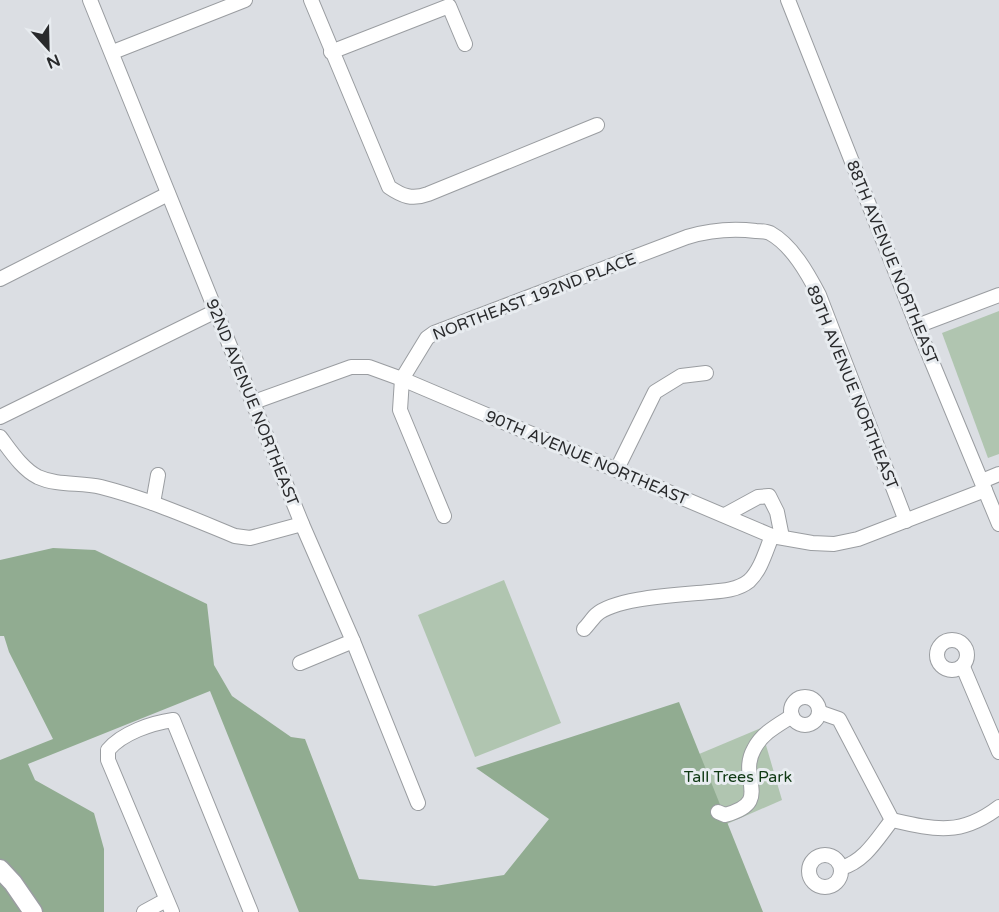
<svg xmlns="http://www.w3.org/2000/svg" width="999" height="912" viewBox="0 0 999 912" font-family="'Varela Round',sans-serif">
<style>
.green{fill:#b0c5b0}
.forest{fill:#91ac91}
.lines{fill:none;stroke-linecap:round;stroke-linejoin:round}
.minor-casing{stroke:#9a9da1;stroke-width:16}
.major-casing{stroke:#9a9da1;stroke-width:21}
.minor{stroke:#fff;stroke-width:14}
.major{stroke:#fff;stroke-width:18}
.labels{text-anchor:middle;stroke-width:6;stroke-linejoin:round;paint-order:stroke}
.street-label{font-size:16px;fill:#292a2c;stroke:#e8ecf0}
.park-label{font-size:16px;fill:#103914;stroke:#e8ecf0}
</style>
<rect width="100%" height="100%" fill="#dbdee3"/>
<g class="green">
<path d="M999,311v143l-11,4 -46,-125z"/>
<path d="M504,580l57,143 -86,34 -57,-142z"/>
<path d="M761,728l21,72 -62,27 -28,-70z"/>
</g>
<path class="forest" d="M53,548l42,2 112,54 7,61 18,31 59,41 14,2 54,140 76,7 69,-11 45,-56 -73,-51 203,-66 84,210h-464l-89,-221 -182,73 7,16 59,33 10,36v63h-104v-152l53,-21 -44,-87 -5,-16h-4v-76z"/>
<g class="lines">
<defs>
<g id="minor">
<path d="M90,0l212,524 51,117 65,162"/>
<path d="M311,0l78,187c13,9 23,13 39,7l169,-69"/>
<path d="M788,0l129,326 82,198"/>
<path d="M113,52l132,-52"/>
<path d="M331,52l118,-46 16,38"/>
<path d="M0,279l168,-85"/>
<path d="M917,326l82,-31"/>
<path d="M254,402l97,-35h18l33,12 370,157"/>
<path d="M0,417l216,-106"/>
<path d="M0,437c10,13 22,32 38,40 20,9 43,5 63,10 47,12 90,31 134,49l15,2 52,-14"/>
<path d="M617,469l38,-77 26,-16 25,-3"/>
<path d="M982,481l17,-7"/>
<path d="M153,503l5,-28"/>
<path d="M725,515l33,-18 11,-1 8,16 5,25"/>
<path d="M444,516l-44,-106 2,-31 25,-41 7,-5 253,-96c23,-7 44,-9 69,-6 4,0 10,0 14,2 22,12 38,41 49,62l87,226"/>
<path d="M584,629c4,-4 8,-10 12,-14 20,-18 86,-20 113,-23 13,-1 29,-2 40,-11 12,-11 17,-31 23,-45l40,7 22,1 24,-5 127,-49"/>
<circle cx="952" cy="655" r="15"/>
<path d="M300,663l53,-22"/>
<path d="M963,667l36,85"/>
<circle cx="805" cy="711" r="14"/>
<path d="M819,712l20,7 53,101"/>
<path d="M718,812l7,3c49,-13 12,-36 29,-66 8,-16 24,-24 38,-33"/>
<circle cx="825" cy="871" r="16"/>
<path d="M841,868c24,-7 36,-29 51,-48 44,10 69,16 107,-13"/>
<path d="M144,912l22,-12"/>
<path d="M172,912l-64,-152v-10c14,-17 44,-27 65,-30l78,192"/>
</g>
<path id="major" d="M0,869l13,14 20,29"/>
</defs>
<use href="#minor" class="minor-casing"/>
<use href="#major" class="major-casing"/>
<use href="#minor" class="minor"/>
<use href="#major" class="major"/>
</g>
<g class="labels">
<g class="street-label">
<text transform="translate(893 262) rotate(68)" y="6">88TH AVENUE NORTHEAST</text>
<text transform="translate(534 296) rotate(-21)" y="6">NORTHEAST 192ND PLACE</text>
<text transform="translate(853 387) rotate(68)" y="6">89TH AVENUE NORTHEAST</text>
<text transform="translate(253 402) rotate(68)" y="6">92ND AVENUE NORTHEAST</text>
<text transform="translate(587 457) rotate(23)" y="6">90TH AVENUE NORTHEAST</text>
</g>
<g class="park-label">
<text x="738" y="782">Tall Trees Park</text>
</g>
</g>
<g transform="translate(48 48) rotate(158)" stroke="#e8ecf0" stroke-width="4.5" paint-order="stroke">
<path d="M0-4.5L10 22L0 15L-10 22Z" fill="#292a2c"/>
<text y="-9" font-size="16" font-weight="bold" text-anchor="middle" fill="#292a2c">N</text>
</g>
</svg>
